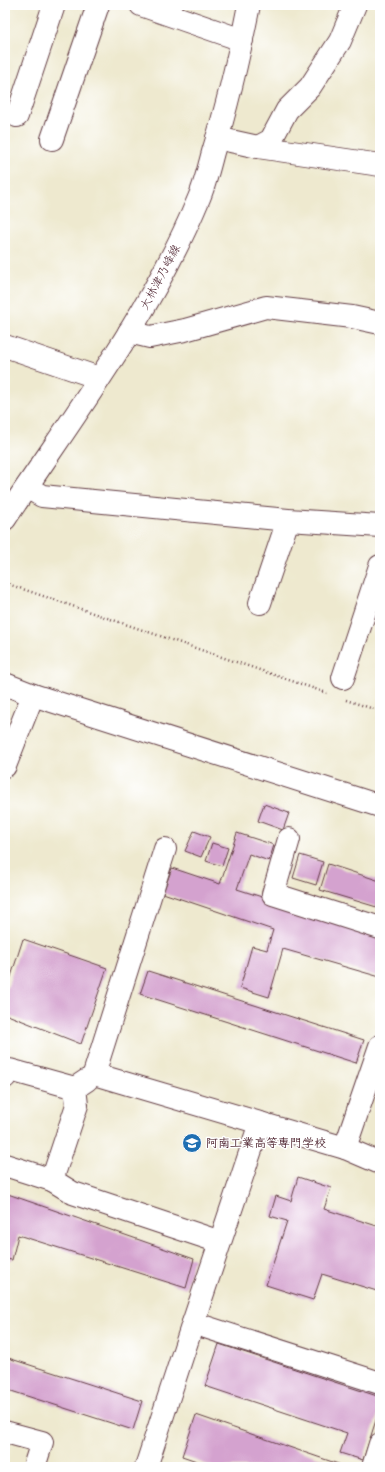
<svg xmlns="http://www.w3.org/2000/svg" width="385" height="1472" viewBox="0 0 385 1472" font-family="'Playpen Sans','Klee One',sans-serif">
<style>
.building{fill:#d4a2cf}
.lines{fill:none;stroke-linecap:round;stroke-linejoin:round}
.minor-casing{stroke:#633d44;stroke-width:24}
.major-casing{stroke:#633d44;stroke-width:24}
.path{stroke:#633d44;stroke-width:2.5;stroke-dasharray:1 3;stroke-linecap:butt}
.minor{stroke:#fff;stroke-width:22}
.major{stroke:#fff;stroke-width:22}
.labels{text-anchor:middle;stroke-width:3;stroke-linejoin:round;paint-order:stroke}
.street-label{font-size:12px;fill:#4a1f2b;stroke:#fff}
.poi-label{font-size:12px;font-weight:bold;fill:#4a1f2b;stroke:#fff;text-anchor:start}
</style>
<rect width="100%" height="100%" fill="#fff"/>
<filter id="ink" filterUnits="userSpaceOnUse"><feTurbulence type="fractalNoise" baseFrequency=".025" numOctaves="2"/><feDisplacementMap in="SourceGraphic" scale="8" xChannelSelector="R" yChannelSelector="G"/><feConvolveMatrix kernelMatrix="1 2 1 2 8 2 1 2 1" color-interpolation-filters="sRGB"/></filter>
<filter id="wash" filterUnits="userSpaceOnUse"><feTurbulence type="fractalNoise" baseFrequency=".012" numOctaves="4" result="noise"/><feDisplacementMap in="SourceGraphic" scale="16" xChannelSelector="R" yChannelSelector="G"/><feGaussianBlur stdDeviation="0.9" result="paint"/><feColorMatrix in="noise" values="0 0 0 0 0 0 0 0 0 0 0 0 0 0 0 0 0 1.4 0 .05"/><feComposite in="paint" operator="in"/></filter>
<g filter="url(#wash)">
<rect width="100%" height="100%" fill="#eee9cf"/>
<g id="blocks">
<g class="building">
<path d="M264,804l25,9 -6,17 -25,-9z"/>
<path d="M194,831l16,6 -9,20 -16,-6z"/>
<path d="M237,833l37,12 -5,16 -20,-7 -12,35 143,46v42l-97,-28 -14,48 -29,-9 12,-42 15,4 6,-20 -110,-37 9,-25 48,16z"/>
<path d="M212,843l16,5 -6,18 -16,-5z"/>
<path d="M300,855l23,7 -7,23 -23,-7z"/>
<path d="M328,864l52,17v27l-60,-18z"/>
<path d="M23,939l84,29 -26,76 -76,-30v-19z"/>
<path d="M148,971l216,69 -8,23 -216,-69z"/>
<path d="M298,1177l33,11 -7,21 56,18v65l-58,-18 -9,26 -47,-15 21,-64 -17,-5 6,-20 15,5z"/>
<path d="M5,1193l189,66 -8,29 -168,-53 -6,25 -7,-1z"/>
<path d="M219,1344l161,53v11l-17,52 -23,-7 7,-20 -142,-47z"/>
<path d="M5,1357l137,44 -9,29 -128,-41z"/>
<path d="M196,1415l151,52h-133l-32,-11z"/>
</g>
</g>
</g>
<g filter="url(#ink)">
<use href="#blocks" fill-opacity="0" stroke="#633d44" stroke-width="1"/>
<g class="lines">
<defs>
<g id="minor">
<path d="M141,5l101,35"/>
<path d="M17,116l37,-111"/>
<path d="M217,138l41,9 122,18"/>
<path d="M52,139l46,-134"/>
<path d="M258,147l13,-7 16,-30 23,-23 30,-46 15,-36"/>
<path d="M129,332l21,5 35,-7 81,-23 86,10 28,6"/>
<path d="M5,346l94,32"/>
<path d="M27,487l15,9 246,24 92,6"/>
<path d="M260,603l28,-83"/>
<path d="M343,678l37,-112"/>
<path d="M5,684l28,11 347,111"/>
<path d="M5,766l28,-71"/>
<path d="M289,839l-16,55 107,34"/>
<path d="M165,849l-71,225 251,74 35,-102"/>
<path d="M5,1077l5,-7 65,18 12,-8"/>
<path d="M260,1123l-67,200 187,60"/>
<path d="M345,1148l35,15"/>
<path d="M5,1165l47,15 25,-75 -2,-17"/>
<path d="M52,1180l21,13 147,49"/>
<path d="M5,1432l37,10 -8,25"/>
<path d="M146,1467l47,-144"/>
<path d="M373,1467l7,-23"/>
</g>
<path id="major" d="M5,519c69,-104 146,-205 194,-321 6,-14 10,-31 14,-46 15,-48 26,-97 36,-147"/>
</defs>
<use href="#minor" class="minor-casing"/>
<use href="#major" class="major-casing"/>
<g class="path">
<path d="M5,583l322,110"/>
<path d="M346,700l34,11"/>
</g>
<use href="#minor" class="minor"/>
<use href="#major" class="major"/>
</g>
</g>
<defs>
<symbol id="university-disc" viewBox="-11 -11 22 22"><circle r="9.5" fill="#1f6fb2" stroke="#fff"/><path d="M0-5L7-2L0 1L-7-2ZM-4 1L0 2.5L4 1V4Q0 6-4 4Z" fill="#fff"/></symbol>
</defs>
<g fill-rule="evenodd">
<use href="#university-disc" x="181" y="1132" width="22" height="22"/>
</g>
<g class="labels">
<g class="street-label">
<text transform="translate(160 277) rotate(-62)" y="4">大林津乃峰線</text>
</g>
<g class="poi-label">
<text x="206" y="1147">阿南工業高等専門学校</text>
</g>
</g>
<rect width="385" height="1472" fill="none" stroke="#fff" stroke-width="20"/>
</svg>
